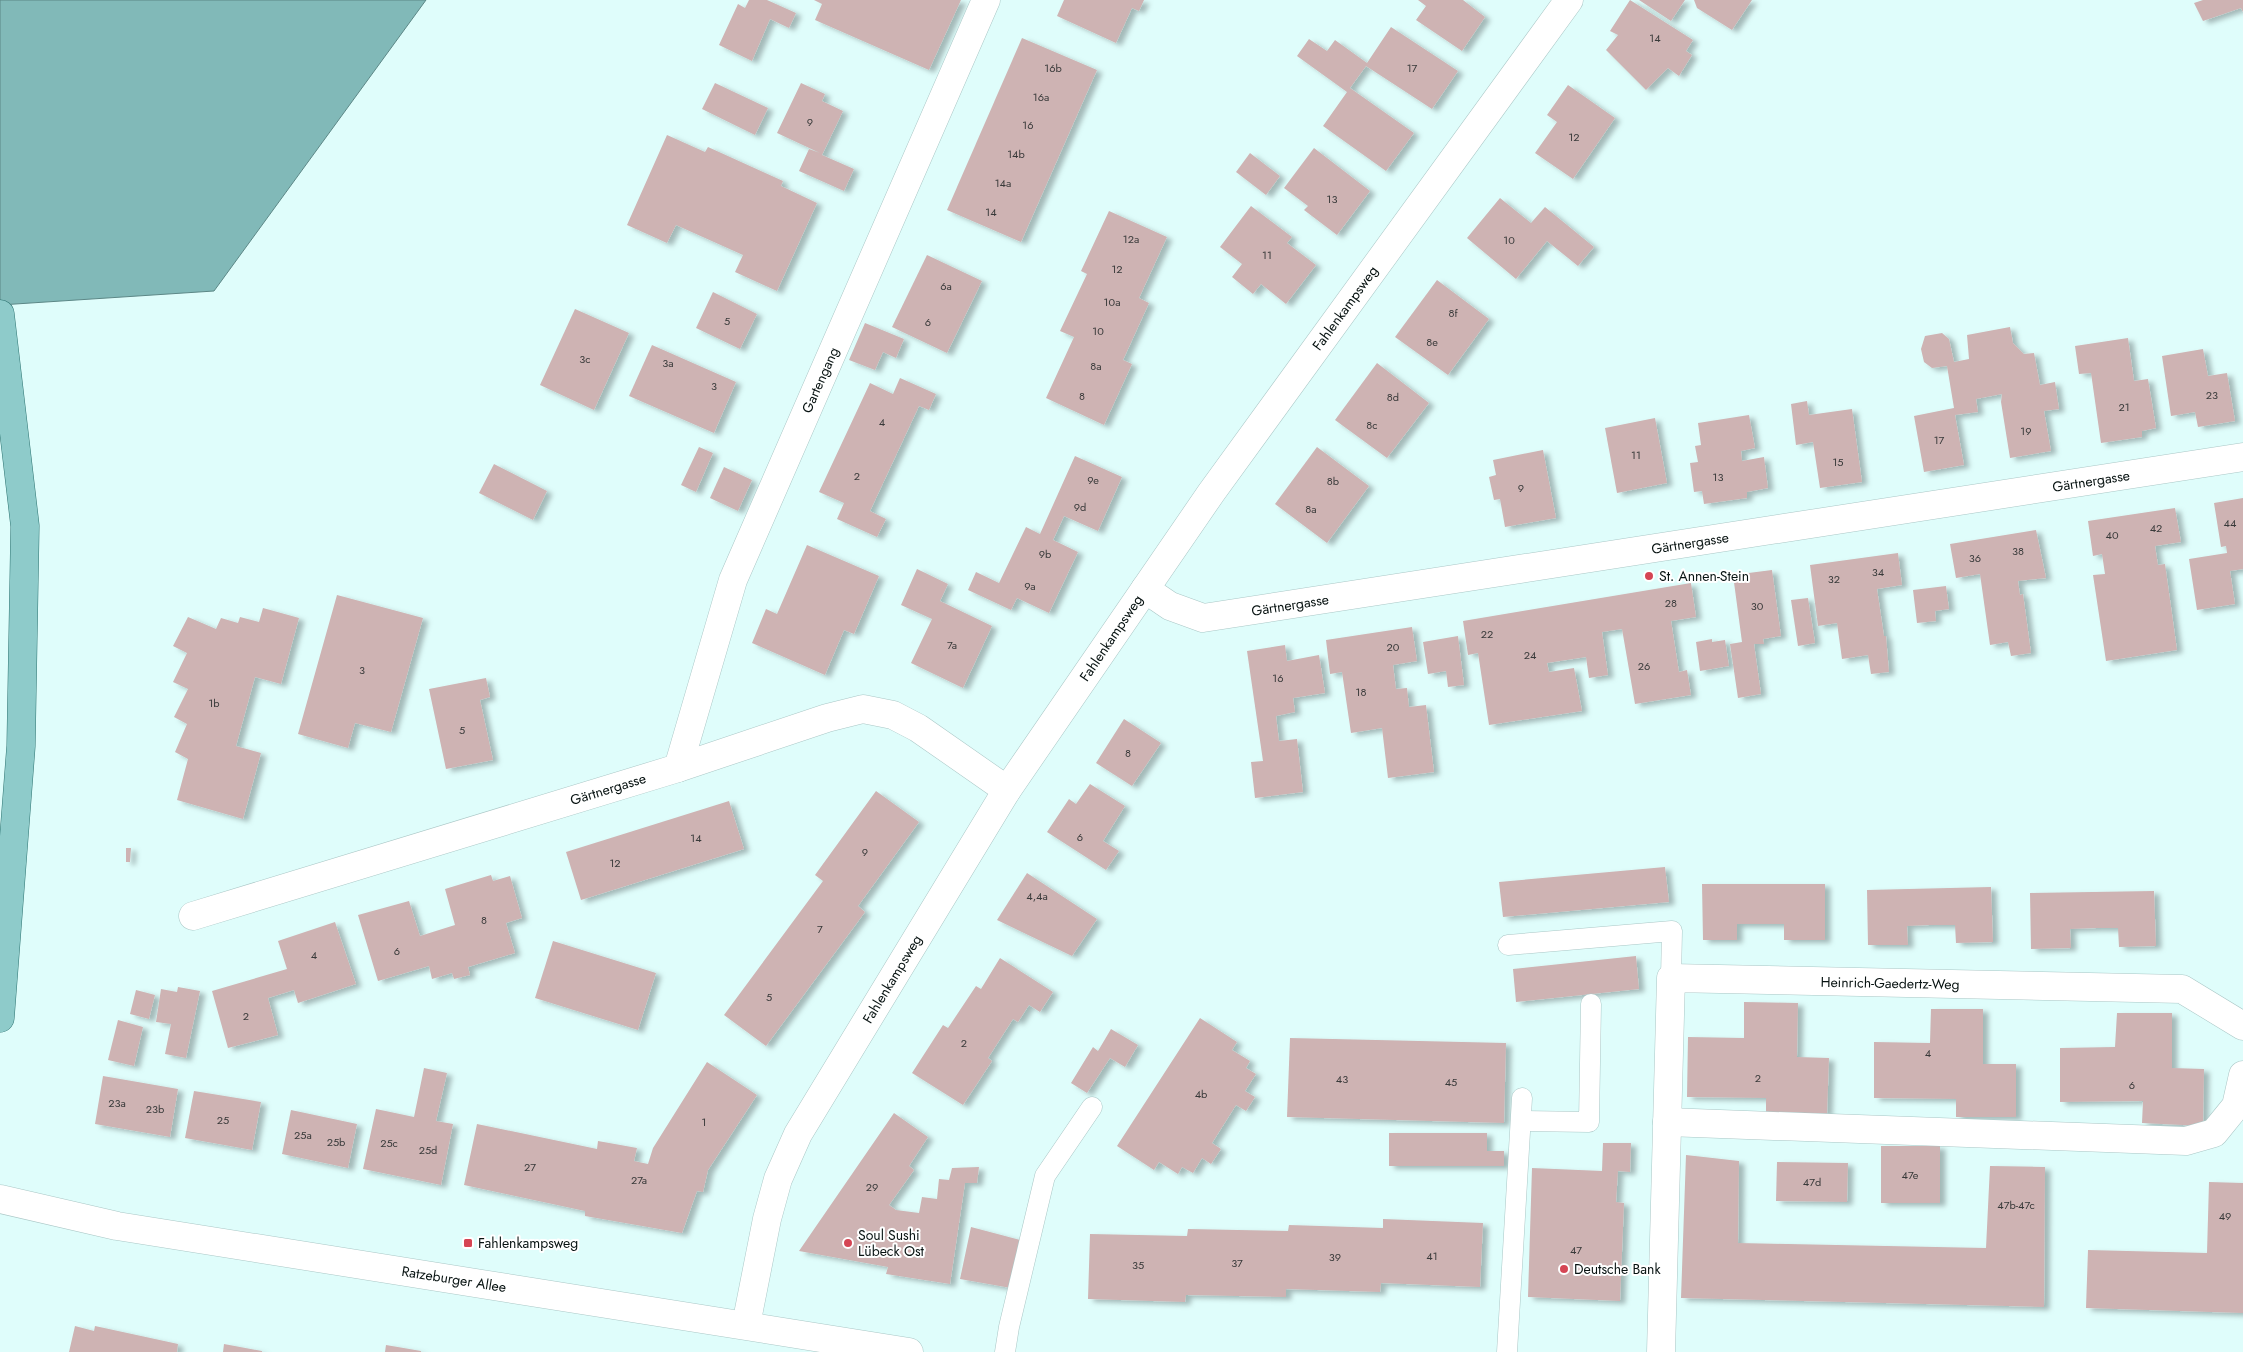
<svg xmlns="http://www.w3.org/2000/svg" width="2243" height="1352" viewBox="0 0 2243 1352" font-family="Jost,sans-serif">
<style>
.water{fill:#81b9b8;stroke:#5c8786}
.building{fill:#ceb3b3;filter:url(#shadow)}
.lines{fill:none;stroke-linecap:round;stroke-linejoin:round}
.lane-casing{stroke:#aac7c6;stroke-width:21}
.street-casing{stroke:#aac7c6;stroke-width:29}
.secondary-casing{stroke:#aac7c6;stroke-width:29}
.primary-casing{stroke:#2e7472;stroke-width:29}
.lane{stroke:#fff;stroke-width:20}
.street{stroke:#fff;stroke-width:28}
.secondary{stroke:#fff;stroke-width:28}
.primary{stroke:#8ecbca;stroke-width:28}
.poi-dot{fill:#d54554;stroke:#fff;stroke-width:2}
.labels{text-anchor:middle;stroke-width:4;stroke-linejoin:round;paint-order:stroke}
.number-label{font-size:11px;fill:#393a3a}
.street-label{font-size:14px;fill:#071211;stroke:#fff}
.poi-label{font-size:14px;fill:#071211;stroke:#fff;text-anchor:start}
</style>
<defs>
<filter id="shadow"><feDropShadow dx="5.5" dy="3" stdDeviation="2.5" flood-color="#0004"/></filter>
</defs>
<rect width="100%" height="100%" fill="#dffdfb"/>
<path class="water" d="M0,0h426l-212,291 -214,14z"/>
<g class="building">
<path d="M749,0h18l29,13 -7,15 -19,-9 -18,42 -33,-16 19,-41 7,4z"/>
<path d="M814,0h147l-32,70 -114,-50 7,-16z"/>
<path d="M1064,0h80l-5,11 -7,-3 -16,35 -59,-27z"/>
<path d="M1418,0h45l22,17 -23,34 -46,-31 10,-14z"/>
<path d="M1630,0l63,40 -7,11 6,4 -13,21 -11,-8 -22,22 -40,-40 12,-15 -8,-4z"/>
<path d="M1639,0h46l-14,21z"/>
<path d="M1694,0h58l-20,30 -35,-22z"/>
<path d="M2203,0h40v12l-2,-4 -38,13 -9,-18z"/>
<path d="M1391,27l67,44 -26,38 -66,-43 -16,22 64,45 -28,38 -63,-45 24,-34 -50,-36 12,-17 18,12 8,-11 32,23z"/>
<path d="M1022,38l75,32 -76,172 -74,-32z"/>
<path d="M715,83l53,25 -13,27 -53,-26z"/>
<path d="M801,83l24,11 -3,7 21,10 -21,44 32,14 -10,22 -45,-20 10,-22 11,4 -43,-20z"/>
<path d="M1568,85l47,33 -42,61 -38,-26 22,-31 -10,-7z"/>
<path d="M667,135l38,17 3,-5 75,34 -2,5 36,17 -40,88 -42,-19 8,-17 -67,-30 -9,18 -40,-18z"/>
<path d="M1314,148l56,43 -33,44 -33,-25 4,-4 -24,-18z"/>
<path d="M1250,153l30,23 -14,19 -30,-23z"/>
<path d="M1500,198l31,25 14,-16 49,40 -16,19 -31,-25 -31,38 -49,-41z"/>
<path d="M1251,206l41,31 -5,6 29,22 -30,39 -25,-20 -8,10 -21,-17 10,-13 -22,-17z"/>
<path d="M1109,211l58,26 -28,61 10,5 -26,57 9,4 -28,61 -58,-27 28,-61 -14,-6 27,-57 -6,-3z"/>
<path d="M927,255l55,26 -35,72 -55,-26z"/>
<path d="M1437,280l52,39 -41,56 -53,-38z"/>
<path d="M713,292l44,22 -17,35 -44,-21z"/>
<path d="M575,309l54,24 -35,77 -54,-25z"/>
<path d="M865,323l39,16 -8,19 -13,-6 -8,18 -26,-10z"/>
<path d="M2010,327l3,16 11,11 10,-1 6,32 15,-3 4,27 -15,2 7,40 -41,7 -9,-56 1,-8 -26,5 2,13 -23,3 9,50 -40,7 -10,-56 40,-8 -7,-42 -15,2 -8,-6 -3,-13 4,-13 17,-3 7,6 5,23 15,-3 -2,-24z"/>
<path d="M2128,338l6,43 14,-2 8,49 -14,3v6l-41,6 -10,-70 -12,1 -4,-28z"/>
<path d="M652,345l84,37 -22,51 -85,-37z"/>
<path d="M2203,349l5,27 19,-3 8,48 -37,6 -3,-15 -24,4 -9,-60z"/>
<path d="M1377,363l52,40 -42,55 -52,-38z"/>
<path d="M900,378l36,16 -7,16 -10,-4 -49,105 16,8 -9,18 -40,-18 7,-16 -25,-11 51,-109 23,11z"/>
<path d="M1807,401l2,14 43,-6 10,73 -42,6 -7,-46 -17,3 -5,-41z"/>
<path d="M1749,415l6,33 -14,3 1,10 22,-4 4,31 -21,4v6l-43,6 -2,-13 -8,1 -4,-29 8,-1 -3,-16 6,-1 -3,-22z"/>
<path d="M1655,418l12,65 -50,10 -12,-65z"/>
<path d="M699,447l14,6 -17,39 -15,-7z"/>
<path d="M1317,447l52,39 -42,57 -52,-39z"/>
<path d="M1543,450l13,68 -51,9 -5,-28 -6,1 -5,-23 7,-2 -3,-15z"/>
<path d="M1075,456l47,21 -24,54 -34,-15 -11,24 25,12 -29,61 -32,-15 -6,12 -43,-20 8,-18 23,11 27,-56 14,7z"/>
<path d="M494,464l53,27 -14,29 -54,-27z"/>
<path d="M724,467l28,13 -14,31 -28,-13z"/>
<path d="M2243,498v71l-13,2 5,33 -38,6 -8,-51 38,-6 -1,-7 -5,1 -7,-44z"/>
<path d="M2175,508l6,34 -26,4 3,19 7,-1 12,86 -71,11 -13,-86 12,-1 -3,-20 -9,2 -5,-35z"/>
<path d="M2036,530l10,48 -28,3 2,14 3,-1 8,59 -20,3 -3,-14 -18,3 -10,-71 -24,4 -6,-34z"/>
<path d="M807,545l72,31 -25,58 -10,-4 -19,45 -73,-32 14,-34 11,5z"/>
<path d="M1898,553l4,32 -25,4 7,47h2l3,36 -18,2 -3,-19 -26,4 -5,-36 -19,3 -8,-61z"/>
<path d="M917,569l31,15 -8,17 52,25 -29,62 -52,-25 21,-44 -31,-14z"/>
<path d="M1772,570l9,66 -18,3 1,5h-10l7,50 -23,4 -8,-54 12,-2 -9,-67z"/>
<path d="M1691,583l5,34 -25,4 8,51 8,-2 4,25 -56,9 -13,-75 -20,3 6,43 -19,3 -3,-21 -39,6 2,9 25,-4 8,43 -93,14 -11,-72 -10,2 -5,-34z"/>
<path d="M1946,586l3,23 -14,2 1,10 -19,2 -4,-33z"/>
<path d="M337,595l86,23 -32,114 -36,-9 -7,25 -50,-14z"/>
<path d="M1808,598l7,45 -17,3 -7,-46z"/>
<path d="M263,608l36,10 -18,66 -26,-7 -19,69 25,7 -18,66 -66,-19 11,-41 -13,-7 12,-28 -13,-7 14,-28 -15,-7 14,-29 -14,-7 15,-29 28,12 5,-11 17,5 2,-6 19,5z"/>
<path d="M1412,627l5,34 -24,4 3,24 11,-1 2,19 17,-2 8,67 -46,6 -6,-50 -31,5 -9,-61 -12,2 -4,-34z"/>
<path d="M1458,636l6,49 -16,2 -2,-16 -18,3 -5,-32z"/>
<path d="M1712,639v3l13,-2 4,26 -29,5 -4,-29z"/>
<path d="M1285,645l2,16 32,-6 6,38 -32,5 2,14 -19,4 3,25 18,-2 6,53 -48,6 -4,-36 12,-1 -16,-110z"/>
<path d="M486,678l4,19 -10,3 13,60 -47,9 -17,-80z"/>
<path d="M1124,719l37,24 -29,43 -36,-23z"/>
<path d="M1090,784l35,22 -22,35 16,10 -13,19 -59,-38 22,-33 7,5z"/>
<path d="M876,791l43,31 -61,84 7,6 -99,134 -42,-31 99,-134 -8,-6z"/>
<path d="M729,801l15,48 -163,51 -15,-48z"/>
<path d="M126,848h5l-1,14h-4z"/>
<path d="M1665,867l4,35 -166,15 -4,-35z"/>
<path d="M1027,873l70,46 -25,37 -75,-36z"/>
<path d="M491,875l2,6 17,-5 12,42 -16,5 9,30 -47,14 2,8 -16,4 -2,-6 -20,6 -3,-13 -51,15 -20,-66 51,-14 11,35 35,-11 -10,-36z"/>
<path d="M1702,884h123v56h-41v-16h-47v16h-34z"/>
<path d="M1991,887l2,55 -37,1 -1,-18h-26l-22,1 1,19h-40l-1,-55z"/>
<path d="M2154,891l2,55 -37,1 -1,-19h-22l-26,1 1,19 -40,1 -1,-56z"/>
<path d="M335,922l21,62 -58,19 -4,-13 -26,8 10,37 -50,13 -16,-57 75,-22 -9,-28z"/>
<path d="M553,941l103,32 -18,57 -103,-32z"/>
<path d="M1636,956l3,33 -123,13 -3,-33z"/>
<path d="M1000,958l53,34 -13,20 -11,-7 -11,17 -5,-3 -25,39 4,3 -29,44 -51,-32 31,-48 5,3 28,-42 5,3z"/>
<path d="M178,987l22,4 -14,67 -21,-4 6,-30 -15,-2 5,-33 16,3z"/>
<path d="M136,990l19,5 -6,24 -19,-5z"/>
<path d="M1744,1002l54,1 -1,54 32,1 -2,56 -61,-1v-15l-79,-1 1,-60 56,1z"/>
<path d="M1931,1009h52v55h33v53h-60v-18l-82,-1v-56l56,1z"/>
<path d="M2117,1013h55v55l32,1 -1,57 -61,-3 1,-22 -83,1v-54l55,-1z"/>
<path d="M1200,1018l37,24 -5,8 18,11 -4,7 10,6 -11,17 10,6 -9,14 -10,-6 -24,38 9,6 -10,15 -9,-6 -9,15 -11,-6 -4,7 -19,-12 -5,8 -37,-24z"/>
<path d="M118,1020l25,7 -9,39 -26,-6z"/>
<path d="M1111,1029l27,16 -13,22 -15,-9 -23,35 -16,-10 22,-36 5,4z"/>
<path d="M1290,1038l216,5 -2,80 -217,-6z"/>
<path d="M707,1062l50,33 -49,75 -5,22 -6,-1 -15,42 -97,-17v-5l-121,-26 13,-61 120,25 1,-8 39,7 -3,13 14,3 5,-16z"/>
<path d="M424,1068l23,5 -11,48 17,3 -12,61 -78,-16 13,-60 38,8z"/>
<path d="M103,1076l75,13 -8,48 -75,-13z"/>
<path d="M194,1091l67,11 -9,48 -67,-12z"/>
<path d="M291,1110l66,14 -9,44 -66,-14z"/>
<path d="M894,1113l34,24 -19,29 5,4 -25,35 7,5 23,3 3,-16 15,2 2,-20 10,1 3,-12 27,-1 -2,16h-12l-15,101 -64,-10 2,-7 -89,-16z"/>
<path d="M1389,1133h98v18h17v15h-115z"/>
<path d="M1603,1143h28l-1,29 -12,-1 -2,31 8,1 -4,98 -92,-4 4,-129 70,3z"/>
<rect x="1881" y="1146" width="59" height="57"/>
<path d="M1686,1155l53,6 -1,82 248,5 4,-82 55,1 -1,140 -363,-9z"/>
<path d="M1777,1162l71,1 -1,39 -71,-1z"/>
<path d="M2209,1182l34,1v130l-157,-5 2,-58 119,3z"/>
<path d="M1383,1219l100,4 -3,64 -99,-4 -1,9 -94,-3v8l-100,-2 -1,7 -97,-3 2,-65 97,2 1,-7 100,2 1,-6 94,3z"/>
<path d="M971,1227l53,14 -13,47 -51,-9z"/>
<path d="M75,1326l19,5 1,-5 83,18 -1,8h-108z"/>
<path d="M224,1344l38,7v1h-39z"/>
<path d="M386,1345l35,6v1h-36z"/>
</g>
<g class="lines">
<defs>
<g id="lane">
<path d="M1508,945l164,-14 -1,47"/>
<path d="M1521,1121l68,1 2,-118"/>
<path d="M1005,1352l4,-25 36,-151 47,-69"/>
<path d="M1507,1352l15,-254"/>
</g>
<g id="street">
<path d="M1145,589l25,17 33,12 1040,-161"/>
<path d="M678,768l55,-188 253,-580"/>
<path d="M193,916l485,-148 149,-50 36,-9 30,6 25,13 89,62"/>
<path d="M1667,1122l519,19 28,-8 22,-27 7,-31"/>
<path d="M746,1325l21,-106 11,-40 20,-45 209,-344 204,-297 358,-493"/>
<path d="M1661,1352l10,-374 511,11 61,37"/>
</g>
<path id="secondary" d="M0,1199l117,27 792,126"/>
<path id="primary" d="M0,314l25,212 -4,220 -21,272"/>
</defs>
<use href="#lane" class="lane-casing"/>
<use href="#street" class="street-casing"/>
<use href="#secondary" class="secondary-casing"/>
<use href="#primary" class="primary-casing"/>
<use href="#lane" class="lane"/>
<use href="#street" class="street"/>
<use href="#secondary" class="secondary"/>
<use href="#primary" class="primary"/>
</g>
<g class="poi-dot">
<circle cx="1649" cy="576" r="5"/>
<rect x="463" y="1238" width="10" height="10" rx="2.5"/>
<circle cx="848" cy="1243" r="5"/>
<circle cx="1564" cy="1269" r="5"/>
</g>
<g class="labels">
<g class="number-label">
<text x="1655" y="42">14</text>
<text x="1053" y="72">16b</text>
<text x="1412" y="72">17</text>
<text x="1041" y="101">16a</text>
<text x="810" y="126">9</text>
<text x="1028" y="129">16</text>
<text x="1574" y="141">12</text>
<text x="1016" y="158">14b</text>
<text x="1003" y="187">14a</text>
<text x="1332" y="203">13</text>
<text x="991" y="216">14</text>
<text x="1131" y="243">12a</text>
<text x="1509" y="244">10</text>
<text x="1267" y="259">11</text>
<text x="1117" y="273">12</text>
<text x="946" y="290">6a</text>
<text x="1112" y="306">10a</text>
<text x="1453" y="317">8f</text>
<text x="727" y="325">5</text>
<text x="928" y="326">6</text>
<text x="1098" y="335">10</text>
<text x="1432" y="346">8e</text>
<text x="585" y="363">3c</text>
<text x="668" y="367">3a</text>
<text x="1096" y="370">8a</text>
<text x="714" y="390">3</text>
<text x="2212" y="399">23</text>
<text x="1082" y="400">8</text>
<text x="1393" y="401">8d</text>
<text x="2124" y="411">21</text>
<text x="882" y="426">4</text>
<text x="1372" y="429">8c</text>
<text x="2026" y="435">19</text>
<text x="1939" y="444">17</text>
<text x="1636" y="459">11</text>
<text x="1838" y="466">15</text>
<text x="857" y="480">2</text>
<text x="1718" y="481">13</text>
<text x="1093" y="484">9e</text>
<text x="1333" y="485">8b</text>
<text x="1521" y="492">9</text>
<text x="1080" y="511">9d</text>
<text x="1311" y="513">8a</text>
<text x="2230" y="527">44</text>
<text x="2156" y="532">42</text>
<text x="2112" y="539">40</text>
<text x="2018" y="555">38</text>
<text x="1045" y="558">9b</text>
<text x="1975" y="562">36</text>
<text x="1878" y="576">34</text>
<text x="1834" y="583">32</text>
<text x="1030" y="590">9a</text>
<text x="1671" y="607">28</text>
<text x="1757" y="610">30</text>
<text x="1487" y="638">22</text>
<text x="952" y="649">7a</text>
<text x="1393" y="651">20</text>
<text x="1530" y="659">24</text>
<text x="1644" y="670">26</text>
<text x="362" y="674">3</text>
<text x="1278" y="682">16</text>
<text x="1361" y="696">18</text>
<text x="214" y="707">1b</text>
<text x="462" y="734">5</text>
<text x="1128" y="757">8</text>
<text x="1080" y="841">6</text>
<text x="696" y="842">14</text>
<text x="865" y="856">9</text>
<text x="615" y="867">12</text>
<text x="1037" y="900">4,4a</text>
<text x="484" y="924">8</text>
<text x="820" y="933">7</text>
<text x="397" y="955">6</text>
<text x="314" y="959">4</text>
<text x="769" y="1001">5</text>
<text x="246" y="1020">2</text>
<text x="964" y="1047">2</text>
<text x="1928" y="1057">4</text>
<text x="1758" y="1082">2</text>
<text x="1342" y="1083">43</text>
<text x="1451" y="1086">45</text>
<text x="2132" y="1089">6</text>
<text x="1201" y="1098">4b</text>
<text x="117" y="1107">23a</text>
<text x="155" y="1113">23b</text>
<text x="223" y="1124">25</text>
<text x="704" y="1126">1</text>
<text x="303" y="1139">25a</text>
<text x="336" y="1146">25b</text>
<text x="389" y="1147">25c</text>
<text x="428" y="1154">25d</text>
<text x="530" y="1171">27</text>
<text x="1910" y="1179">47e</text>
<text x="639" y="1184">27a</text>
<text x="1812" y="1186">47d</text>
<text x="872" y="1191">29</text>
<text x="2016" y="1209">47b-47c</text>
<text x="2225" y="1220">49</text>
<text x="1576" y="1254">47</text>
<text x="1432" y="1260">41</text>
<text x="1335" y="1261">39</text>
<text x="1237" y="1267">37</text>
<text x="1138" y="1269">35</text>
</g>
<g class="street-label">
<text transform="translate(1345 308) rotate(-54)" y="5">Fahlenkampsweg</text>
<text transform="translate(820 380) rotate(-66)" y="5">Gartengang</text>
<text transform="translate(2091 481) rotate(-9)" y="5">Gärtnergasse</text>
<text transform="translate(1690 543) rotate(-9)" y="5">Gärtnergasse</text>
<text transform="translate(1290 605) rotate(-9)" y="5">Gärtnergasse</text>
<text transform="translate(1111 638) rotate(-56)" y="5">Fahlenkampsweg</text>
<text transform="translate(608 789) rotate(-17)" y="5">Gärtnergasse</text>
<text transform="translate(892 979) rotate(-59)" y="5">Fahlenkampsweg</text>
<text transform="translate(1890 983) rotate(1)" y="5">Heinrich-Gaedertz-Weg</text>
<text transform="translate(454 1279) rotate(9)" y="5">Ratzeburger Allee</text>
</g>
<g class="poi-label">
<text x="1659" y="581">St. Annen-Stein</text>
<text x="858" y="1240">Soul Sushi<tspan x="858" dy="16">Lübeck Ost</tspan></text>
<text x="478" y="1248">Fahlenkampsweg</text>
<text x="1574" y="1274">Deutsche Bank</text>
</g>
</g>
</svg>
